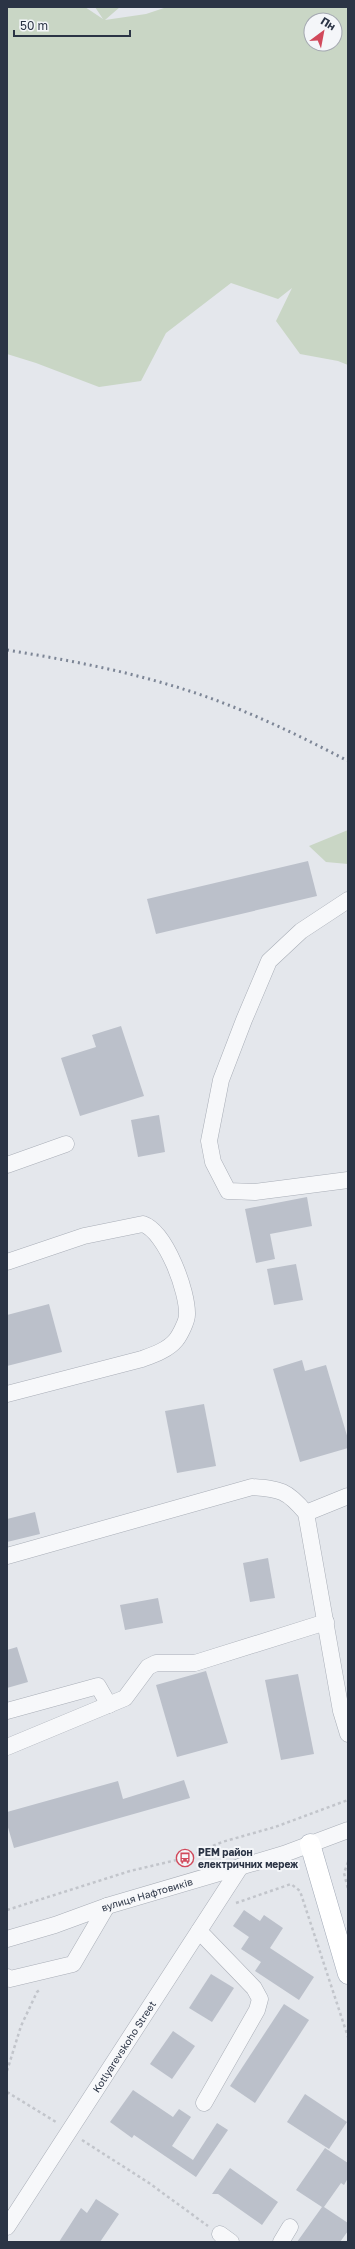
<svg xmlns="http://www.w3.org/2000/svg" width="355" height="2249" viewBox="0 0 355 2249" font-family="'Golos Text',sans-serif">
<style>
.green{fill:#c9d6c5;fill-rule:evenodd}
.building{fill:#bbc0ca}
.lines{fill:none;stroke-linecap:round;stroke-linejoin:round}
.minor-casing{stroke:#a9aeb7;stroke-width:17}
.major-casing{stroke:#a3abb8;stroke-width:21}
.path{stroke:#c2c5cb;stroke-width:2.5;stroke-dasharray:3 3;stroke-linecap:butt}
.minor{stroke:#f7f8fa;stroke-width:16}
.major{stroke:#fff;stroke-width:20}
.rail{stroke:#7d8696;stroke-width:3;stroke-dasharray:2 4;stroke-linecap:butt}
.labels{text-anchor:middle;stroke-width:4;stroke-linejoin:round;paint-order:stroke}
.poi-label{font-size:10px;font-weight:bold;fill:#2b3445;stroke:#f4f6f9;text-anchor:start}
.street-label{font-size:10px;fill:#2b3445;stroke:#f4f6f9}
</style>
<rect width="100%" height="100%" fill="#e4e7ec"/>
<g class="green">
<path d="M7,7h78l18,12 -8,-12h25l-15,13 41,-6 21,-7h181v358l-10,-4 -38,-7 -24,-33 16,-33 -14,11 -47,-16 -65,50 -25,48 -42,6 -63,-24 -29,-9zM311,20h24v24h-24z"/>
<path d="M348,830v34l-22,-2 -17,-16z"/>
</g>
<g class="building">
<path d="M308,861l9,35 -161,38 -9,-35z"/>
<path d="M121,1026l23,70 -64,20 -19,-58 35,-11 -4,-12z"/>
<path d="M159,1115l6,37 -27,5 -7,-37z"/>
<path d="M307,1197l5,29 -42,8 5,25 -19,4 -11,-54z"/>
<path d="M296,1264l7,36 -29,5 -7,-36z"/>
<path d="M49,1304l13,48 -55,14v-51z"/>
<path d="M302,1360l3,11 21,-6 22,74v9l-48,14 -27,-93z"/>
<path d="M204,1404l12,62 -39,7 -12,-62z"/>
<path d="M35,1512l5,22 -33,8v-23z"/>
<path d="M268,1558l7,40 -25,4 -7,-39z"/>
<path d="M158,1598l5,25 -38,7 -5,-25z"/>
<path d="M17,1647l11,35 -21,6v-38z"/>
<path d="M206,1671l22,72 -51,14 -21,-72z"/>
<path d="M298,1674l16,80 -33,6 -16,-80z"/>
<path d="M184,1780l6,18 -176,50 -7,-24v-12l111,-31 5,18z"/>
<path d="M244,1910l16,11 4,-6 19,13 -13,20 44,29 -15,23 -44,-29 6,-9 -20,-13 8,-12 -16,-11z"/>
<path d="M211,1974l23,14 -22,34 -23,-14z"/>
<path d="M284,2004l25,16 -54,83 -25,-17z"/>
<path d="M173,2031l22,15 -23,33 -22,-15z"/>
<path d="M133,2090l40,27 6,-8 12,8 -19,29 21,14 24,-37 11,7 -32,47 -62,-42 -2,3 -22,-16z"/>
<path d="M305,2094l42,28 -18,27 -42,-27z"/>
<path d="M325,2148l23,15v15l-4,7 -3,-2 -17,24 24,16v8l-8,11h-43l25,-35 -26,-17z"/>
<path d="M230,2168l48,34 -16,23 -44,-31h-6z"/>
<path d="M96,2199l23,15 -19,28h-41l22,-34 6,5z"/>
</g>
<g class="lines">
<defs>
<g id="minor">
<path d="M348,900l-47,31 -32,30 -25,59 -23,60 -12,61 4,21 15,29 27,1 93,-12"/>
<path d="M7,1165l59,-21"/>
<path d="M7,1262l77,-26 59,-12c23,8 45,68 44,91 0,6 -7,20 -11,25 -8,10 -23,15 -34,19l-135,35"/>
<path d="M306,1513l42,-17"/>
<path d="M7,1556l245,-69c28,2 35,3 54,26l35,198 7,23"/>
<path d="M7,1711l91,-25 11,19"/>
<path d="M7,1747l118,-49 23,-31 8,-4h39l131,-41"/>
<path d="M199,1931l55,57 6,11 -3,11 -53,93"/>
<path id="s1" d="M7,1939l48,-14 52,-19 177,-52 64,-24"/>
<path d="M7,1977l3,2 63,-15 34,-58"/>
<path id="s2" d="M7,2227l234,-361"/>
<path d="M220,2234l11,8"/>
<path d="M281,2242l9,-15"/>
</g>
<path id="major" d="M310,1844l38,130"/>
</defs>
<use href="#minor" class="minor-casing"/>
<use href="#major" class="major-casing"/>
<g class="path">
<path d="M348,1862l-4,11 4,16"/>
<path d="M236,1903l55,-19 9,7 48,146"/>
<path d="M7,1910l123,-39 55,-13 37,-16 53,-15 73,-27"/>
<path d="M7,2071l14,-45 16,-34 4,-3"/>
<path d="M7,2092l49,30"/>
<path d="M82,2140l67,43 59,43"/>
</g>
<use href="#minor" class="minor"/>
<use href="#major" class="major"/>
<path class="rail" d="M7,650c55,9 110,19 163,35 62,18 121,46 178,76"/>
</g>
<defs>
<symbol id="bus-ring" viewBox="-11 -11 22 22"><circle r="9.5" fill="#f4f6f9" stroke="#d1495b" stroke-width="1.5"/><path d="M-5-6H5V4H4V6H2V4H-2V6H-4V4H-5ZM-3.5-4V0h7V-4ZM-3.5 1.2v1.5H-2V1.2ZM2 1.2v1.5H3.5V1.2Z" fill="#d1495b"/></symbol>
</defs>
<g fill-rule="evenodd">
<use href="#bus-ring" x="175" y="1848" width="20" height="20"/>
</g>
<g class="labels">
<g class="poi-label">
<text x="198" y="1856">РЕМ район<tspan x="198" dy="12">електричних мереж</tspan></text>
</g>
<g class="street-label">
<text dy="4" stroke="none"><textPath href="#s1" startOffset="147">вулиця Нафтовиків</textPath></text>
<text dy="4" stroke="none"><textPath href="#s2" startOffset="215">Kotlyarevskoho Street</textPath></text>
</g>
</g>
<rect width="355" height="2249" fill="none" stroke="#2b3445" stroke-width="16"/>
<g transform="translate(323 32) rotate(32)"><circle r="19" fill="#f4f6f9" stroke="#a4a8b1"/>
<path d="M0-3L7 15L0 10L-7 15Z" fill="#d1495b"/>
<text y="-6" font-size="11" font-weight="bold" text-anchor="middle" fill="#2b3445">Пн</text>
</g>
<path d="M14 30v6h116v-6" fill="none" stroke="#2b3445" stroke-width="2"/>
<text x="20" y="30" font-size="12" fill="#2b3445" stroke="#f4f6f9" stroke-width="3" paint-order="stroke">50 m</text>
</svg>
